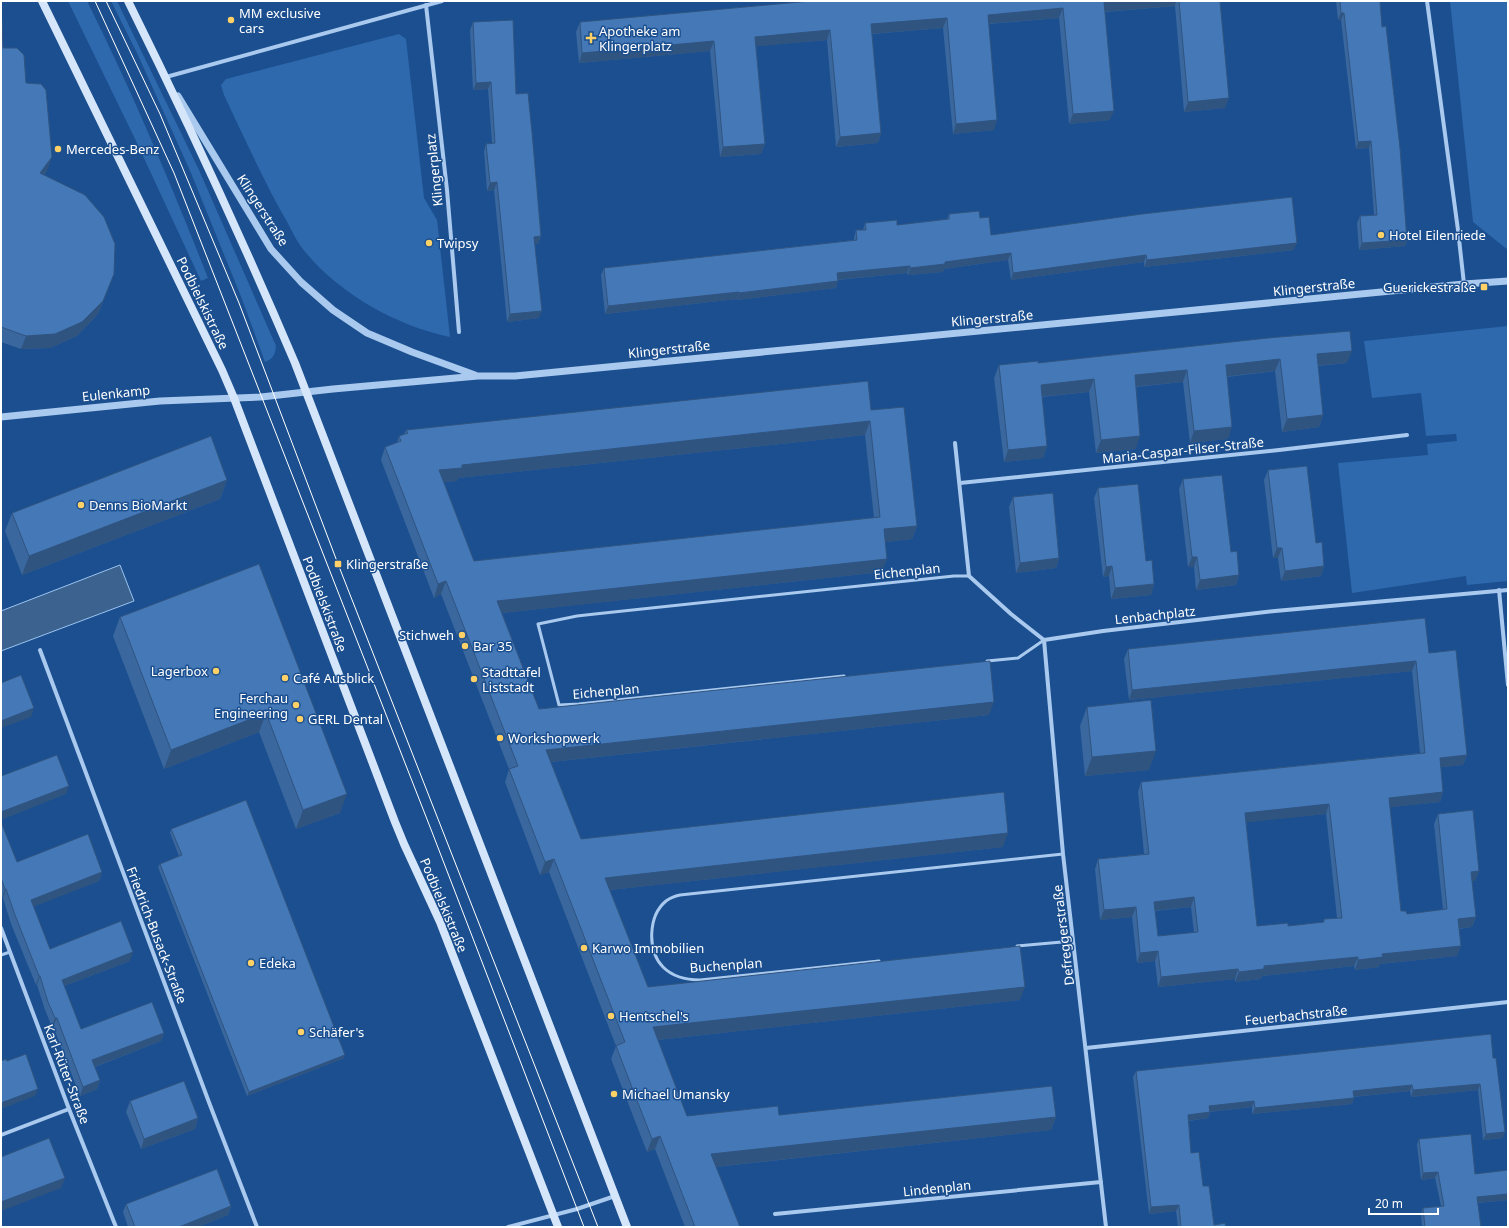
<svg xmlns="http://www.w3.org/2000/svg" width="1509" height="1228" viewBox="0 0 1509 1228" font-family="'Noto Sans',sans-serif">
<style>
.green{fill:#2e69ad}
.water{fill:#3c6290;stroke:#9cc4f0}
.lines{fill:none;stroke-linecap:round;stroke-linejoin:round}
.service{stroke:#a9c9ee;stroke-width:3}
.minor{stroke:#a9c9ee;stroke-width:4}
.tertiary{stroke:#a9c9ee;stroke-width:7}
.secondary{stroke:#d6e6fa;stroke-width:8}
.tram{stroke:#fff;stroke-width:1}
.wall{fill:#3a679d;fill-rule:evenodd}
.shaded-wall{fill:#305480}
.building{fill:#4478b7;stroke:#305480;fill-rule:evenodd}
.poi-dot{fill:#ffd166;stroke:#1b4f8f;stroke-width:1.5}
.labels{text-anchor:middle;stroke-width:3;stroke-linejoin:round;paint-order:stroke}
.poi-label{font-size:13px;fill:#fff;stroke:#1b4f8f;text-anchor:start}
.street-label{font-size:13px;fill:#fff;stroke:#1b4f8f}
</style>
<rect width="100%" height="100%" fill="#1b4f8f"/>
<g class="green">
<path d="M68,1h19c45,90 84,183 121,277l-7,3 -65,-140z"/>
<path d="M111,1h6l82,169 77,176c-1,9 -3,13 -11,16l-23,-63 -51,-126 -54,-120z"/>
<path d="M1450,1h58v249l-35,-28z"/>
<path d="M399,34l7,5 18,159 13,22 13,117c-54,-11 -114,-45 -148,-89 -8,-11 -13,-24 -20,-35 -21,-38 -39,-78 -58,-118l-3,-10 5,-6z"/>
<path d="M1508,326v255l-41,4 -1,-9 -114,17 -14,-130 90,-8 -1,-11 30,-3 -1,-7 -30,2 -5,-43 -49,5 -8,-57z"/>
</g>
<path class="water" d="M120,565l14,36 -133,50v-40z"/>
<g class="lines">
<g class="service">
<path d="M987,661l31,-3 26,-18"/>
<path d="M844,676l-265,28 -20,1 -21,-81 39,-8 18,-2 359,-38h15"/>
<path d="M1017,946l56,-5"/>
<path d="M1,955l9,-3"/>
<path d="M879,961l-179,19c-13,0 -27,-3 -37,-13 -16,-16 -15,-51 3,-66 4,-3 9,-5 14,-6l383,-41"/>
</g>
<g class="minor">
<path d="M1427,1l31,229 6,54"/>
<path d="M426,5l21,185 12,142"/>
<path d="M166,77l276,-76"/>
<path d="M955,443l14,133 42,38 33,26 59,-9 172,-20 233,-21"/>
<path d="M960,483l319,-33 128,-15"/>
<path d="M1499,590l9,95"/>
<path d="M1044,640l19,214 43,373"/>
<path d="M40,650l170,455 47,122"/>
<path d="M1,928l68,181 47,118"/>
<path d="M1086,1048l422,-46"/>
<path d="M1,1135l68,-26"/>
<path d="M775,1214l326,-32"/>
<path d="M508,1227l69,-18 38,-13"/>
</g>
<g class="tertiary">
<path d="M178,96l93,153 30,33 32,28 34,23 45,19 63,23"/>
<path d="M1,417l159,-16 101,-4 72,-8 145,-13h37l949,-92 44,-3"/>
</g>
<g class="secondary">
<path d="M42,1l180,369 12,28 161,424 9,22 36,78 118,305"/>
<path d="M128,1c59,119 115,240 167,362l332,864"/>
</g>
<g class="tram">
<path d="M95,1l79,172 258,659 152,395"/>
<path d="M106,1l54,113 79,189 99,261 260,663"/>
</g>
</g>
<g class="wall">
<path d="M811,1h409l5,107 -41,4 -9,-106 -70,6 5,108 -41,4 -10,-106 -70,6 5,106 -41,4 -10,-106 -71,6 9,99 -3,10 -42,4 -9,-107 -71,6 9,98 -4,10 -41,3 -10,-106 -131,12 -3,-31 4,-10z"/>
<path d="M1336,1h44l2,26 25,213 -2,6 -46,4 -2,-27 3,-7 14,-1 -5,-67 -13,1 -15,-129h-3z"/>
<path d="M1,18l2,30 23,35 21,88 -3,4 65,112 -11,27 -21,22 -27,12 -29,1 -20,-7z"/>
<path d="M473,22l43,72 25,142 -3,8h-3l4,74 -32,4 -13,-132 -7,1 -3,-40 2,-7 6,-1 -4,-54 -15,1 -3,-60z"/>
<path d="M949,214l31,4 11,17 303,15 -150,17v-5l-133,18 -3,-20 -64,9 -1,3 -35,3 -1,-2 -69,7 -2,8 -99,12v-1l-132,15 -4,-39 3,-7 250,-28v-2l2,-8h7l2,-7 32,2 50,-6z"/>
<path d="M1268,338l79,25 -29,3 5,49 -4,12 -37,5 -7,-61 -48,6 1,62 -38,4 -7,-61 -47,5v62l-40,4 -7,-61 -47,5 5,49 -4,12 -39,4 -10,-84 5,-13 39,-2z"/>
<path d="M871,410l46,116 -5,13 -27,3 -3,30 -380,41 37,96 450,6 -438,47 30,77 422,8 -393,43 38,97 372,13 -362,40 29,76 369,1 -5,13 -335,37 24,60h-55l-30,-78 -8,3 -36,-93 5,-13 -67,-174 -9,3 -35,-93 4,-13 -68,-175 -7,4 -53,-138 4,-13 12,-4 2,-7 5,-2 2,-4zM865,435l9,83 -400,43 -30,-79 13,-1 1,-3z"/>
<path d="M1268,470l48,73 8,23 -3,10 -40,5 -3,-23h-5l-9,-78z"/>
<path d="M1183,479l48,73 8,23 -3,10 -40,5 -2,-23h-6l-9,-78z"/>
<path d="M227,480l-7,19 -198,76 -17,-44 7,-18z"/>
<path d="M1098,488l48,73 8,23 -3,11 -40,4 -2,-23 -6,1 -9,-79z"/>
<path d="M1013,497l46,61 -3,10 -40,5 -7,-66z"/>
<path d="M259,564l81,249 -44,16 -37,-97 -95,37 -51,-133 7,-19z"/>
<path d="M1128,649l301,4 38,102 -4,10 -22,2 2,25 -3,10 -50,5 11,104 6,3 36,-4 -9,-86 4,-10 41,57 -4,10h-3l4,36 -4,10 -13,2 -2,27 -77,8 -1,3 -24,3 -1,-4 -92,10 -1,3 -26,3v-3l-77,8 -3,-26 -18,2 -5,-46 -32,3 -5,-51 3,-10 46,-5 -6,-62 3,-10 279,-29 -8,-82 -283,29 -5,-41zM1326,814l11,104 -13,1 -1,3 -35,4h-31l-11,-104zM1191,907l3,26 -36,3 -3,-25z"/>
<path d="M1087,707l62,63 -64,6 -5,-50z"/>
<path d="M1,822l16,40 85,10 -3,9 -66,25 17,43 80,12 -66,25 17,43 83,4 -3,8 -66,26 5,13 -3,9 -17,7 -27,-70 -1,1 -7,-17 -8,-25h-1l-25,-61 -8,-26h-1l-1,-3z"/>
<path d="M171,829l173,229 -97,38 -89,-229 2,-3 19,-8 -9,-23z"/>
<path d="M1493,1058l10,80 -20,2 -5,-50 -67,7 -1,-6 -56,6 -2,7 -100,10v-7l-42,5 -2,6 -19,3 2,32 12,33 11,39 12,2h-48l-2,-16 -27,3 -16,-137 3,-6z"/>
<path d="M130,1101l68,17 -3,11 -54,20 -15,-37z"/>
<path d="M1419,1139l56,35 33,26 -30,3 3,24h-59l-1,-13 2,-6 18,-2 -6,-28 -14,2 -4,-35z"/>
<path d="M126,1204l105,2 -3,9 -30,12h-70l-5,-15z"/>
</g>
<g class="shaded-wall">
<path d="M1120,1h56l-1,5 -75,6 4,-10z"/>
<path d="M1063,8l-4,10 -75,6 4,-9z"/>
<path d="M1341,13h3l-3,7h-3z"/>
<path d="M947,18l-4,10 -75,6 3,-10z"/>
<path d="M830,30l-3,10 -76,7 4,-10z"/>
<path d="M714,41l-4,10 -131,12 3,-10z"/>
<path d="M491,82l-3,7 -15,1 3,-7z"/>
<path d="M1229,98l-4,10 -41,4 4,-10z"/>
<path d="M1114,111l-4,9 -41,4 4,-10z"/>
<path d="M997,120l-3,10 -41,4 3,-10z"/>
<path d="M881,133l-3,10 -42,4 4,-10z"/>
<path d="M1371,141l-2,7 -13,1 2,-7z"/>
<path d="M765,144l-4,10 -41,3 3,-10z"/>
<path d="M52,157l-5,14 -11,15 4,-13z"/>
<path d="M497,182l-3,8 -7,1 3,-8z"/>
<path d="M541,236l-3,8h-7l3,-7z"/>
<path d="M1407,240l-2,6 -46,4 3,-7z"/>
<path d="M1297,243l-3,7 -150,17 3,-7z"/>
<path d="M1011,253l-3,7 -64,9 -1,3 -35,3 2,-7 35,-6z"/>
<path d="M1146,255l-2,7 -133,18 2,-7z"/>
<path d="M910,266l-3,7 -72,7 2,-7z"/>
<path d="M114,274l-16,40 -21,22 -27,12 -29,1 5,-13z"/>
<path d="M838,281l-2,7 -99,12 2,-7z"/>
<path d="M739,292l-2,7 -132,15 3,-8z"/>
<path d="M542,311l-3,7 -32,4 3,-8z"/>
<path d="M1352,351l-5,12 -34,3 4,-12z"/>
<path d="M1280,359l-5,12 -54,6 5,-12z"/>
<path d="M1187,370l-4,12 -53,5 5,-12z"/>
<path d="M1094,379l-5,13 -53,5 5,-12z"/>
<path d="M1323,415l-4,12 -37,5 5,-13z"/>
<path d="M870,421l-5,14 -407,43 -1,3 -23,2 5,-13 23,-5z"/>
<path d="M1232,427l-4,12 -38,4 4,-12z"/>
<path d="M1140,436l-4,13 -40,4 5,-13z"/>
<path d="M1047,446l-4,12 -39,4 4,-12z"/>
<path d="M227,480l-7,19 -198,76 7,-19z"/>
<path d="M917,526l-5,13 -33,4 5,-14z"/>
<path d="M1277,548h5l-4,10h-5z"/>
<path d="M1192,557h5l-3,10h-6z"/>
<path d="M1059,558l-3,10 -40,5 4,-10z"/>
<path d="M887,559l-5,13 -389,42 4,-13z"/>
<path d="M1112,566l-3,10 -6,1 3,-10z"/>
<path d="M1324,566l-3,10 -40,5 4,-10z"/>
<path d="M1239,575l-3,10 -40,5 4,-10z"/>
<path d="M446,581l-5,13 -7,4 4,-14z"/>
<path d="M1154,584l-3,11 -40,4 4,-11z"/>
<path d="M1416,661l-4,10 -283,29 3,-10z"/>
<path d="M994,702l-5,13 -448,48 5,-13z"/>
<path d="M34,708l-3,9 -30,11v-7z"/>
<path d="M266,713l-7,19 -95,37 7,-19z"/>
<path d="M1156,751l-7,19 -64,6 7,-19z"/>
<path d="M1467,755l-4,10 -27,3 4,-10z"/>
<path d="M69,786l-3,8 -65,26v-8z"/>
<path d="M1443,792l-3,10 -55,6 4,-10z"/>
<path d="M347,794l-7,19 -44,16 7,-19z"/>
<path d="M1329,804l-3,10 -85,9 4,-10z"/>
<path d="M1008,833l-5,14 -402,44 4,-13z"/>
<path d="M554,859l-5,13 -9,3 5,-13z"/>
<path d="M1479,871l-4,10 -8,1 4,-10z"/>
<path d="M102,872l-3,9 -71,28 3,-9z"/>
<path d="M5,889h1l-3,9h-1z"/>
<path d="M1194,897l-3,10 -41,4 4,-9z"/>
<path d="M1136,907l-4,10 -32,3 4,-10z"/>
<path d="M1476,917l-4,10 -18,2 4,-10z"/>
<path d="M1461,946l-4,10 -77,8 -1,3 -24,3 3,-10 24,-6z"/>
<path d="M1158,951l-3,10 -18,2 3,-10z"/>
<path d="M133,952l-3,9 -71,27 3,-8z"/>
<path d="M1358,957l-4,9 -92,10 -1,3 -26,3 4,-10 25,-6z"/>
<path d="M1238,969l-3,10 -77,8 3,-10z"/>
<path d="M39,976h1l-3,9h-1z"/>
<path d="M1025,987l-5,13 -372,41 5,-14z"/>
<path d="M55,1018h2l-4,8 -1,1z"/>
<path d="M164,1033l-3,8 -72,28 3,-9z"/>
<path d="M345,1055l-1,3 -97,38 2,-4z"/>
<path d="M100,1080l-3,9 -17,7 3,-9z"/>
<path d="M1480,1084l-2,6 -67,7 2,-7z"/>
<path d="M1412,1085l-2,6 -59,6 2,-6z"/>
<path d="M38,1089l-3,7 -34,13v-6z"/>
<path d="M1354,1098l-2,6 -100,10 3,-6z"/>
<path d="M1254,1101l-2,6 -45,5 2,-6z"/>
<path d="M1210,1112l-2,6 -22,3 2,-6z"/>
<path d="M1056,1117l-5,13 -345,38 5,-14z"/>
<path d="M198,1118l-3,11 -54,20 3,-10z"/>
<path d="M1505,1132l-2,6 -20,2 3,-6z"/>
<path d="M660,1136l-5,13 -8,3 5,-13z"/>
<path d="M1438,1172l-3,6 -14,2 2,-7z"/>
<path d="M65,1178l-4,10 -60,23v-9z"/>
<path d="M1508,1194v6l-33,3 2,-6z"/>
<path d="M1179,1205l-3,6 -27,3 2,-7z"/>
<path d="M231,1206l-3,9 -30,12h-19z"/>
</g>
<g class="building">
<path d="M811,1h309l-16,1 10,109 -41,3 -10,-106 -75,7 9,105 -41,4 -9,-106 -76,6 10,109 -41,4 -10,-107 -75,7 10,107 -42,3 -9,-106 -132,12 -2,-31z"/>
<path d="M1179,1h41l9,97 -41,4z"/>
<path d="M1340,1h40l2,26 4,-1 14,122 7,92 -45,3 -2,-27 17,-1 -6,-74 -13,1 -14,-129h-3z"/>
<path d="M1,18l1,1 1,29h14l7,7 2,28 15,1 5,6 6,67 -12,16 45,22 19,22 11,27 -1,30 -11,27 -21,21 -27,12 -29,2 -25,-9z"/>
<path d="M513,20l3,74 12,-1 4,39 9,104 -7,1 8,74 -32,3 -13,-132 -7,1 -4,-39 9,-1 -4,-61 -15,1 -3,-61z"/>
<path d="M1292,197l5,46 -150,17 -1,-5 -133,18 -2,-20 -66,9v2l-35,4v-2l-73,7 1,8 -99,12v-1l-131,14 -4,-38 253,-28 -1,-10h10l-1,-7 32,-3v5l52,-6v-5l30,-3 1,7 9,-1 2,18 151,-21z"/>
<path d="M1350,331l2,20 -35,3 6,61 -36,4 -7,-60 -54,6 6,62 -38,4 -7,-61 -52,5 5,61 -39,4 -7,-61 -53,6 6,61 -39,4 -9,-85 39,-4v2l230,-25z"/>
<path d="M868,381l3,29 33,-3 13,119 -33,3 3,30 -390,42 42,108 451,-48 4,41 -448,48 35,89 423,-47 4,41 -403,45 43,109 372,-41 5,41 -372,40 34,89 91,-10 1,9 273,-29 4,31 -345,37 29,73h-45l-35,-91 -8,3 -36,-93 9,-4 -71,-183 -9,3 -36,-93 9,-3 -72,-185 -8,3 -53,-137 16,-6 -2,-5 9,-3 -2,-3zM870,421l10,96 -406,44 -35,-91 23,-2v-3z"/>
<path d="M211,436l16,44 -198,76 -17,-43z"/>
<path d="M1307,466l9,77 6,-1 2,24 -39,5 -3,-23h-5l-9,-78z"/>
<path d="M1222,475l9,77 6,-1 2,24 -39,5 -3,-23h-5l-9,-78z"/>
<path d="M1138,484l8,77 6,-1 2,24 -39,4 -3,-22 -6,1 -8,-79z"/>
<path d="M1053,493l6,65 -39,5 -7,-66z"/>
<path d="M259,564l88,230 -44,16 -37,-97 -95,37 -51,-133z"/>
<path d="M1425,618l4,35 27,-3 11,105 -27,3 3,34 -54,6 12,113h5l1,3 40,-5 -9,-95 35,-4 6,61 -8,1 5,45 -18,2 3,27 -79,8 1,3 -25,3v-3l-94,9v3l-25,3 -1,-3 -77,8 -3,-26 -18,2 -4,-46 -32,3 -6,-51 51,-5 -8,-72 284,-29 -9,-92 -284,29 -4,-41zM1329,804l13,114 -18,1v3l-36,4v-3l-31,3 -12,-113zM1194,897l4,35 -40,4 -4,-34z"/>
<path d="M21,675l13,33 -33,13v-38z"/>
<path d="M1151,700l5,51 -64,6 -5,-50z"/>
<path d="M57,755l12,31 -68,26v-36z"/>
<path d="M246,800l99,255 -96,37 -89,-228 22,-9 -11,-26z"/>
<path d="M1,822l16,40 71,-28 14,38 -71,28 19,49 71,-28 12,31 -71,28 19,49 71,-27 12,31 -72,27 8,20 -17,7 -26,-69h-2l-7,-16 -8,-26h-1l-24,-61 -9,-26h-1l-4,-11z"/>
<path d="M1491,1034l2,24h3l9,74 -19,2 -6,-50 -67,6 -1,-5 -59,6 1,7 -99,10 -1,-7 -45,5 1,6 -22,3 3,38 8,-1 4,34h6l5,39 11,-2 1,4h-45l-2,-22 -28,2 -15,-136z"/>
<path d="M26,1054l12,35 -37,14v-42l5,-2 1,2z"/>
<path d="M184,1081l14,37 -54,21 -14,-38z"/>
<path d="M1471,1134l4,40 33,-4v24l-31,3 4,30h-56l-2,-19 21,-2 -6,-34 -15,1 -4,-34z"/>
<path d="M49,1138l16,40 -64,24v-45z"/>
<path d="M217,1169l14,37 -52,21h-44l-9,-23z"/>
</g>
<g class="poi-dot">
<circle cx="231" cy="20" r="4"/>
<path d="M589 32h4v4h4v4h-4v4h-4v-4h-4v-4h4z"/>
<circle cx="58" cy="149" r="4"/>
<circle cx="1381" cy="235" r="4"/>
<circle cx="429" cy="243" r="4"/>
<rect x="1480" y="283" width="8" height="8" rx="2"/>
<circle cx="81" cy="505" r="4"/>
<rect x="334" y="560" width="8" height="8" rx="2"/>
<circle cx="462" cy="635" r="4"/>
<circle cx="465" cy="646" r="4"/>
<circle cx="216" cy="671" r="4"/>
<circle cx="285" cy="678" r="4"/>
<circle cx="474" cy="679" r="4"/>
<circle cx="296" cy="705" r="4"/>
<circle cx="300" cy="719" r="4"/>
<circle cx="500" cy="738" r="4"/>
<circle cx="584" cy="948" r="4"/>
<circle cx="251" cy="963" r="4"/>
<circle cx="611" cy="1016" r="4"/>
<circle cx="301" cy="1032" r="4"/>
<circle cx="614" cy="1094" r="4"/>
</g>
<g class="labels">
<g class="poi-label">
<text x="239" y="18">MM exclusive<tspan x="239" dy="15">cars</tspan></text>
<text x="599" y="36">Apotheke am<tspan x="599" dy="15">Klingerplatz</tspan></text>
<text x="66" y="154">Mercedes-Benz</text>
<text x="1389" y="240">Hotel Eilenriede</text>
<text x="437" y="248">Twipsy</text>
<text x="1476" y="292" text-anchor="end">Guerickestraße</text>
<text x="89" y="510">Denns BioMarkt</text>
<text x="346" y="569">Klingerstraße</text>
<text x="454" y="640" text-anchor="end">Stichweh</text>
<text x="473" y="651">Bar 35</text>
<text x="208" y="676" text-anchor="end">Lagerbox</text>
<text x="482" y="677">Stadttafel<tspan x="482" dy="15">Liststadt</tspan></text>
<text x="293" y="683">Café Ausblick</text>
<text x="288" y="703" text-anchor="end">Ferchau<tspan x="288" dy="15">Engineering</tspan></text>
<text x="308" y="724">GERL Dental</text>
<text x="508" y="743">Workshopwerk</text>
<text x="592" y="953">Karwo Immobilien</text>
<text x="259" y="968">Edeka</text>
<text x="619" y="1021">Hentschel's</text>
<text x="309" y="1037">Schäfer's</text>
<text x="622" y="1099">Michael Umansky</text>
</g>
<g class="street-label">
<text transform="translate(434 170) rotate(-96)" y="5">Klingerplatz</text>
<text transform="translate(263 210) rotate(57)" y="5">Klingerstraße</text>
<text transform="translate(1314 287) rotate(-6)" y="5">Klingerstraße</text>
<text transform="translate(203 303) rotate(64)" y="5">Podbielskistraße</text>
<text transform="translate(992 318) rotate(-5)" y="5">Klingerstraße</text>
<text transform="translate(669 349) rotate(-6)" y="5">Klingerstraße</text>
<text transform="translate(116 393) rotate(-6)" y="5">Eulenkamp</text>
<text transform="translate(1183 450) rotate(-6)" y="5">Maria-Caspar-Filser-Straße</text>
<text transform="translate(907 571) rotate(-6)" y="5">Eichenplan</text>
<text transform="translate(325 604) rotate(69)" y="5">Podbielskistraße</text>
<text transform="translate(1155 615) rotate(-6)" y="5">Lenbachplatz</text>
<text transform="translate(606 691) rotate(-5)" y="5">Eichenplan</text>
<text transform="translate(444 905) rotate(67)" y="5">Podbielskistraße</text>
<text transform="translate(157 935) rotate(69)" y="5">Friedrich-Busack-Straße</text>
<text transform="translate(1063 935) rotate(-97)" y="5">Defreggerstraße</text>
<text transform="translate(726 965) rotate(-4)" y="5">Buchenplan</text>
<text transform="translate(1296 1015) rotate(-6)" y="5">Feuerbachstraße</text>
<text transform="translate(67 1074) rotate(69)" y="5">Karl-Rüter-Straße</text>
<text transform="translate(937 1188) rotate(-6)" y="5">Lindenplan</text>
</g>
</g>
<rect width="1509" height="1228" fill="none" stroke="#ffffff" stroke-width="4"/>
<path d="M1369 1208v6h69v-6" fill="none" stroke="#ffffff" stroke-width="2"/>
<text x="1375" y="1208" font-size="12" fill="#ffffff" stroke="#1b4f8f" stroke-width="3" paint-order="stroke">20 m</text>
</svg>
